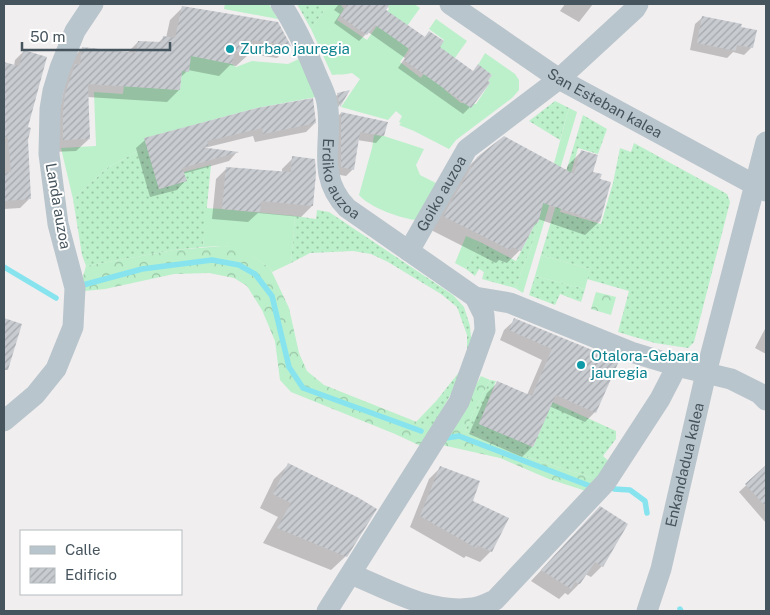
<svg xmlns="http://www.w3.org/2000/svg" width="770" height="615" viewBox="0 0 770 615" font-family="'Public Sans',sans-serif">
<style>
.grass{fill:url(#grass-dots)}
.forest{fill:url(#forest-crowns)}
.garden{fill:#bbf0ca}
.shadow{fill:#0003}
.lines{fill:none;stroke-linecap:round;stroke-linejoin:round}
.stream{stroke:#87e4ef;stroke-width:5.5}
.building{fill:url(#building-hatch)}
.minor{stroke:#b9c5cc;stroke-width:21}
.culture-dot{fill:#0f9aa8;stroke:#fff;stroke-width:2}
.labels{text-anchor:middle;stroke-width:4;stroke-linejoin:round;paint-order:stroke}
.culture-label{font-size:15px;fill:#0d838f;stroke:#fff;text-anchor:start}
.street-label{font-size:15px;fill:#46545d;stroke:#fff}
</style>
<defs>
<pattern id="grass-dots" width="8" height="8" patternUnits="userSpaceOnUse" patternTransform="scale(1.25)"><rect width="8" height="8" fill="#bbf0ca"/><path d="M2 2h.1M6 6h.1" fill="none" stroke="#9ac5a7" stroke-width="1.8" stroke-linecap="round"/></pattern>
<pattern id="forest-crowns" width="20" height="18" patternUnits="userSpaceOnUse" patternTransform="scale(1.25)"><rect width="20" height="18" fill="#bbf0ca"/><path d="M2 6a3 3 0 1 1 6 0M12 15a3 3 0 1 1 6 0" fill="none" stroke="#9ac5a7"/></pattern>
<pattern id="building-hatch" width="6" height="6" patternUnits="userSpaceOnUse" patternTransform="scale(1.25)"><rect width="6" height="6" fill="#c8ccd1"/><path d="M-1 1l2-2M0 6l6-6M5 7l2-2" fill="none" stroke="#a4a8ad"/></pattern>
</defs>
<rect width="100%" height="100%" fill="#f1eeef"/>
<g class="grass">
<path d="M297,4h32l-18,25z"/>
<path d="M555,101l14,7 -9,32 -31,-19z"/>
<path d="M583,115l24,14 -9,25 -20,-6 -18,64 41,12 12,-41 7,-35 11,4 3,-9 93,51 3,8 -36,140 -6,6 -33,-5 -37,-11 11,-41 -42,-12 3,-10 -49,-14z"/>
<path d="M147,146l12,43 27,-8 -2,-9 27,-7 -8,82 -29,3 -88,16 -4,-11 -9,-56 34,-31z"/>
<path d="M317,210l12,2 124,83 11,12 6,19 2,21 -20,45 -20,36 -16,-6 21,-22 23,-29 7,-17v-19l-10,-28 -16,-13 -53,-32 -17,-8 -18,-3 -43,2 -19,10 4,-47 21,3z"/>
<path d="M536,222l2,1 -7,25 -16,40 -33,-9 2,-7 -5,-3 -4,7 -9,-7 14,-27 36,19z"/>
<path d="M535,276l50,13 -4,13 -21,-8 -5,11 -26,-10z"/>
<path d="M490,380l6,1 -17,43 54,23 12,-28 -6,-23 77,35v8l-13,17 9,8 -13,16 -77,-25 -57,-25z"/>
</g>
<g class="forest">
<path d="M223,246l17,2 30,20 19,40 10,45 8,18 17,14 108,43 -9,19 -28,-13 -104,-42 -11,-12 -5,-39 -13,-31 -15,-24 -13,-8 -25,-5 -35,1 -69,15 -20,2 -3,-11 4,-14 88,-16z"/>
<path d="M596,292l20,5 -5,18 -20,-6z"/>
<path d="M481,376l9,4 -25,50 57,25 77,25 -10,12 -40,-13 -49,-21 -58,-13z"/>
</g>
<g class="garden">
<path d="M225,4h44l9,15 -54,-10z"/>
<path d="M329,4h11l4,5 -7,11 30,20 22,-31 -1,-2 2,-3h24l6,4 -23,32 12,9 -9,13 21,16 21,-29 -3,-2 5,-7 -15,-11 7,-10 31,22 -23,32v16l17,14 15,1 14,-21 -2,-2 4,-6 -14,-10 7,-12 30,21 4,6v10l-7,8 -56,42 -7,9 -35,-18 -15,-6 2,-2 -2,-1 3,-6 -6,-5 -8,9 -47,-13 19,-28 -8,-6c-7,2 -13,1 -20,2l-21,-46z"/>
<path d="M192,42l15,17 25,5 4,3 16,-6 36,3 11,-5 17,38 -59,11 -112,30 2,8 -40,22 -34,31 -12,-51 35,-2 -2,-54 29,2 1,-8 56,4 2,-19z"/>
<path d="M569,108l8,4 -54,181 -8,-5 16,-40z"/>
<path d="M374,135l10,1 40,13 -8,16 4,10 20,10 -23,35c-16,-1 -48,-13 -58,-25l13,-47z"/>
<path d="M206,208l16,1 73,7 -4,47 -19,9 -2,-4c-29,-19 -32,-24 -67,-21z"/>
<path d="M466,236l14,6 -14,27 -11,-6z"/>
<path d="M541,255l49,14 -5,20 -50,-13z"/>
</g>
<g class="shadow">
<path d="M339,4h45l-2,4 42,30 5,-6 9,15 48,34 -16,26 -7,7 -65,-46 7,-10 -37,-26 -9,9 -25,-18 6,-9 -6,-4z"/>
<path d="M565,4h28l-14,18 -19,-11z"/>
<path d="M183,7l94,16 12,23 -12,12 -28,-4 -13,12 -6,-1 -11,11 -31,-6 -8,8 -1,12 -12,12 -80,-5 2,42 -13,12 -25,1 19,-92 13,-12 44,5 11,-11 20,1 6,-6 2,1 4,-18z"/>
<path d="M703,17l37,11 12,19 -8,8 -11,-3 -6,6 -37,-8 5,-26z"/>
<path d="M24,51l5,148 -9,9 -16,1v-146l10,3 1,-6z"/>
<path d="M347,92l-8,14 -2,2 -2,-11 3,-3z"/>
<path d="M258,110l57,13 -9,9 -51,10 -2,-6 -53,13 36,4 -7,8 -46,13 2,7 -8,9 -27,7 -14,-49 9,-8z"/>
<path d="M341,113l42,22 -7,8 -19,-3 -4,29 -7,7 -12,-2v-54z"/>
<path d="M581,152l11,20 7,8 11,3 -11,39 -14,13 -47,-16 -1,4 -6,6 -11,21 -13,13 -8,-3 -3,3 -65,-33 32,-58 14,-14 89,13 2,-6z"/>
<path d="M293,158l19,48 -11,11 -43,-4 -10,9 -36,-3 4,-40 11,-11 55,5v-4z"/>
<path d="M515,320l102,41 -22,51 -10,10 -36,-16 -17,41 -10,10 -53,-23 18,-41 10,-10 30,12 15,-35 -42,-20 4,-10z"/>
<path d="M766,327v27l-11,-6z"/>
<path d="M288,465l58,91 -15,14 -68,-27 15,-26 -18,-9 14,-29z"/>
<path d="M766,467v56l-27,-31z"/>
<path d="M440,468l31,34 20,49 -11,11 -14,-6 -2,2 -54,-31 19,-48z"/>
<path d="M589,519l37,5 -24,42 -11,11 -6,-3 -6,10 -11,11 -3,-2 -6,6 -28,-18z"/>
</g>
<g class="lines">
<g class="stream">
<path d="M4,267l52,31"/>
<path d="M83,285l59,-16 70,-9 27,5 16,9 17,22 17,71 14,21 118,43"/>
<path d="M446,438l13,-2 131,50"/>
<path d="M614,489l16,1 15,11 2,12"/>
<path d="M680,609l1,2"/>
</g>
</g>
<g class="building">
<path d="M348,4h42l-4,6 39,27 4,-6 15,10 -4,6 33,24 5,-7 14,11 -4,6 2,2 -19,25 -67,-48 7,-10 -36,-25 -8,10 -27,-19z"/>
<path d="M182,6l96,16 13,24 -39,-6 -2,14 -15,-3 -3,13 -41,-8 -2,16 -7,-1 -2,19 -92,-6 2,55 -27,1v-30l2,-16 10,-30 5,1 2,-18 54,6 2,-12 24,1 1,-6 12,2z"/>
<path d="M702,16l40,8 -1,3 16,3 -4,18 -16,-3 -1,6 -39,-8z"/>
<path d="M24,50l23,7 -19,70 3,1 -3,12 3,59 -27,2v-28l7,-1 -3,-34 -4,-1v-75l15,4z"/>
<path d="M350,90l-10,17 -3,-14z"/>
<path d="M313,98l3,25 -53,11 -1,-6 -55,13 2,5 -9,1 39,5 -57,16 5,13 -28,8 -15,-51 113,-30z"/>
<path d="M341,112l47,10 -4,14 -24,-4 -6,38 -13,-3z"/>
<path d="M504,136l70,38 7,-24 17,5 -5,17 9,2 -2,5 11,3 -11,40 -20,-6v-1l-37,-12 -5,20 -2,-1 -15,29 -9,-4 -2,3 -67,-34 34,-59z"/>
<path d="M292,156l23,3 1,15 -3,32 -52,-5 -1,11 -38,-3 4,-42 65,5z"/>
<path d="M4,318l18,6 -14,46h-4z"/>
<path d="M514,318l105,43 -23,52 -40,-18 -23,52 -54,-23 18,-43 35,15 20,-47 -43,-19z"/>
<path d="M288,463l71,35 18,11 -30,48 -70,-29 14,-25 -18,-9z"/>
<path d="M766,465v42l-21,-23z"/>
<path d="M440,466l40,15 -7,20 36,17 -17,34 -15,-7 -1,3 -56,-32z"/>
<path d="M600,506l28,18 -25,43 -8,-5 -15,22 -5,-2 -4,7 -30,-19z"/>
</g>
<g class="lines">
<g class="minor">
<path id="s1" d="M281,4c15,22 26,47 36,72 3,7 7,15 9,22 10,40 -13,75 21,110l128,89 35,6 121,49 46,14 54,13 28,14 7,7"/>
<path id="s2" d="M450,4l109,75 207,112"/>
<path id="s3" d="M409,251l58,-102 92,-70 76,-70 3,-5"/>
<path d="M4,421l31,-26 21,-26 17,-42 2,-39 -17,-64 -9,-70 1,-45 3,-18 7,-23 15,-37 18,-27"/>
<path d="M351,574c39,16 79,40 122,34 8,-1 15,-5 22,-8l111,-118 54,-83 17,-33"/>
<path d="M327,611l132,-209 26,-72 -1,-15 -9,-18"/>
<path id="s4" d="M647,611l14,-42 45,-196 60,-231"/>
</g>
</g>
<g class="culture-dot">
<circle cx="230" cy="49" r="5"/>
<circle cx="581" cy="365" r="5"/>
</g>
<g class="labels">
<g class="culture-label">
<text x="240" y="54">Zurbao jauregia</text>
<text x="591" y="361">Otalora-Gebara<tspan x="591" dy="17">jauregia</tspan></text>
</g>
<g class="street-label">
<text dy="5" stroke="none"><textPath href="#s2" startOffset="184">San Esteban kalea</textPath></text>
<text dy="5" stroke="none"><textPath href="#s1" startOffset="189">Erdiko auzoa</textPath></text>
<text dy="5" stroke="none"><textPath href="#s3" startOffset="66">Goiko auzoa</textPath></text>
<text transform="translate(58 206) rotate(80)" y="5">Landa auzoa</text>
<text dy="5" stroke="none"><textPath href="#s4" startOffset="151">Enkandadua kalea</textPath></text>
</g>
</g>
<rect width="770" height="615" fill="none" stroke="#46545d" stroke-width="10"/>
<rect x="20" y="530" width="162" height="65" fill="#ffffff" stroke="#b5bbbe"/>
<rect x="30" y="546" width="25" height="8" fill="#b9c5cc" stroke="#b5bbbe"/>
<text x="65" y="555" font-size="15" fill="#46545d">Calle</text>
<rect x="30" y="568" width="25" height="15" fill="url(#building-hatch)" stroke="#b5bbbe"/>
<text x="65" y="580" font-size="15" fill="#46545d">Edificio</text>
<path d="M22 42v8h148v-8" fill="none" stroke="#46545d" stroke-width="2.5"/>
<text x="30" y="42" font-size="15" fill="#46545d" stroke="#ffffff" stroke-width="4" paint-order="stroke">50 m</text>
</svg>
